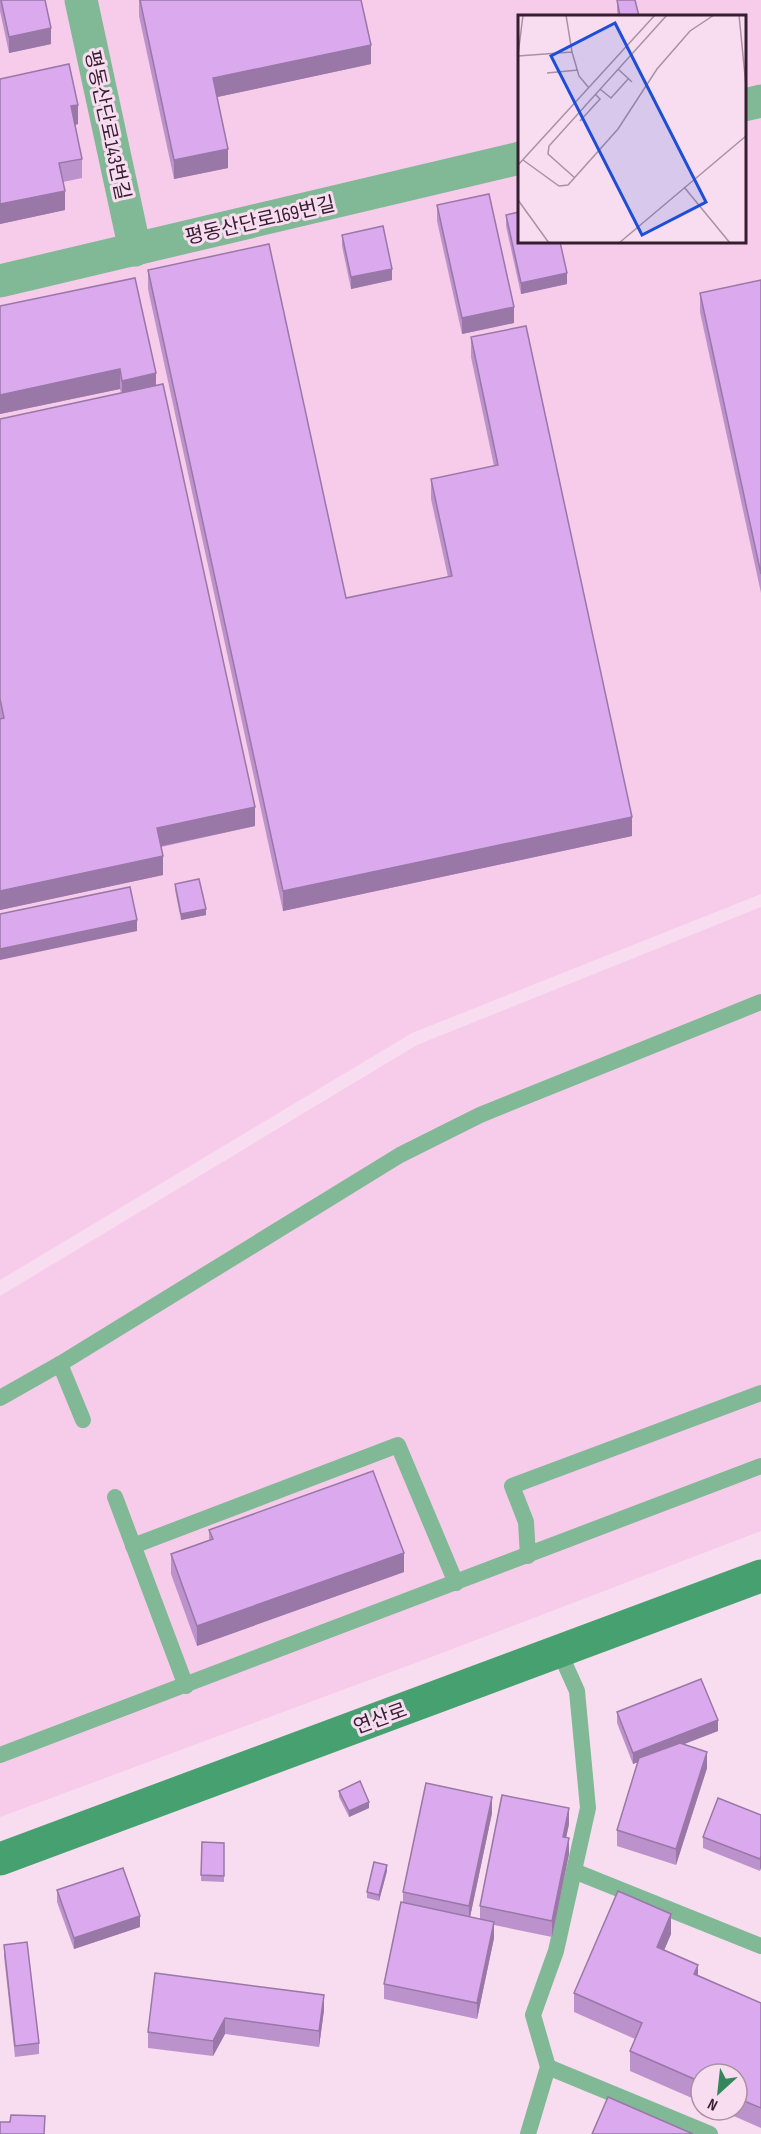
<svg xmlns="http://www.w3.org/2000/svg" width="761" height="2134" viewBox="0 0 761 2134" font-family="'Sofia Sans Condensed','Noto Sans KR',sans-serif">
<style>
.built{fill:#f7cbea;fill-rule:evenodd}
.lines{fill:none;stroke-linecap:round;stroke-linejoin:round}
.lane{stroke:#81b896;stroke-width:16}
.street{stroke:#81b896;stroke-width:33}
.secondary{stroke:#47a06f;stroke-width:33}
.wall{fill:#bc92cd}
.shaded-wall{fill:#9977a7}
.building{fill:#dbaaee;stroke:#9977a7;stroke-width:1.5}
.labels{text-anchor:middle;stroke-width:6;stroke-linejoin:round;paint-order:stroke}
.street-label{font-size:20px;fill:#361d30;stroke:#f8ddf0}
.inset-road{fill:none;stroke:#aa90a3;stroke-width:1.5}
.view{fill:#1d4ed8;fill-opacity:0.15;stroke:#1d4ed8;stroke-width:3}
.inset-edge{fill:none;stroke:#361d30;stroke-width:3}
</style>
<rect width="100%" height="100%" fill="#f8ddf0"/>
<g class="built">
<path d="M0,0h761v894l-349,139 -412,247zM520,16h224v226h-224z"/>
<path d="M761,907v624l-327,125 -434,161v-521l417,-251z"/>
</g>
<g class="lines">
<g class="lane">
<path d="M60,1364l23,56"/>
<path d="M0,1398l60,-34 340,-209 80,-40 281,-113"/>
<path d="M115,1497l71,189"/>
<path d="M133,1546l265,-101 58,138"/>
<path d="M528,1556l-2,-34 -14,-36 249,-93"/>
<path d="M0,1755l761,-289"/>
<path d="M574,1871l187,75"/>
<path d="M548,2067l162,67"/>
<path d="M528,2134l20,-67 -15,-52 23,-64 32,-143 -11,-117 -18,-40"/>
</g>
<g class="street">
<path d="M81,0l54,250"/>
<path d="M744,105l17,-4"/>
<path d="M0,281l520,-123"/>
</g>
<path class="secondary" d="M0,1859l761,-283"/>
</g>
<g class="wall">
<path d="M0,0h45l6,44 -42,9 -9,-42z"/>
<path d="M139,0h222l10,64 -154,33 11,71 -54,11 -35,-163z"/>
<path d="M617,0l22,16h-21l-1,-5z"/>
<path d="M0,79l78,45 -3,1 7,34v19l-19,4 2,28 -65,14z"/>
<path d="M437,205l77,118 -52,11 -25,-113z"/>
<path d="M506,215l61,69 -46,10 -15,-68z"/>
<path d="M342,235l50,45 -41,9 -9,-43z"/>
<path d="M148,270l198,328 102,-21 -17,-78v-20l63,-13 -23,-109v-20l161,499 -349,75 -135,-622z"/>
<path d="M761,280v313l-61,-281v-19z"/>
<path d="M0,306l156,80 99,440 -94,21 2,28 -163,35v-491l121,-26 -1,-4 -120,25z"/>
<path d="M175,884l31,31 -25,5 -6,-30z"/>
<path d="M209,1530l195,42 -207,74 -26,-72v-20l38,-14z"/>
<path d="M617,1712l101,19 -35,13 24,24 -31,97 -59,-19v-16l21,-68 -5,2 -16,-41z"/>
<path d="M339,1791l30,17 -20,9 -10,-20z"/>
<path d="M492,1813l-22,104 10,2v-13l89,-82 -3,13 3,17 -17,83 -58,-12v13l-17,81 -93,-20v-15l19,-81v-11z"/>
<path d="M761,1815l-1,56 -57,-23v-11z"/>
<path d="M202,1842l22,1v39l-23,-1z"/>
<path d="M387,1871l-8,30 -12,-3v-6z"/>
<path d="M57,1890l83,37 -66,22 -17,-47z"/>
<path d="M671,1934l-7,16 34,25 63,28v125l-41,-18h17v-36h-36v28l-71,-31v-20l5,-12 -61,-27v-19z"/>
<path d="M4,1945l35,98v11l-24,3 -11,-101z"/>
<path d="M155,1973l169,37 -5,37 -94,-13 -12,22 -65,-8v-16z"/>
</g>
<g class="shaded-wall">
<path d="M51,28v16l-42,9v-16z"/>
<path d="M371,45v19l-158,34v-20z"/>
<path d="M78,105v19l-7,2v-20z"/>
<path d="M228,149v19l-54,11v-19z"/>
<path d="M65,191v19l-65,14v-20z"/>
<path d="M392,269v11l-41,9v-12z"/>
<path d="M567,273v11l-46,10v-11z"/>
<path d="M514,307v16l-52,11v-16z"/>
<path d="M120,369v20l-120,25v-19z"/>
<path d="M156,373v20l-34,7v-19z"/>
<path d="M255,807v19l-98,21v-19z"/>
<path d="M632,817v19l-349,75v-20z"/>
<path d="M163,856v19l-163,35v-19z"/>
<path d="M206,909v6l-25,5v-6z"/>
<path d="M137,920v11l-137,29v-11z"/>
<path d="M404,1553v19l-207,74v-20z"/>
<path d="M718,1720v11l-85,33v-11z"/>
<path d="M707,1752v16l-31,97v-16z"/>
<path d="M492,1797v16l-23,109v-16z"/>
<path d="M369,1802v6l-20,9v-6z"/>
<path d="M569,1808v16l-6,29v-16z"/>
<path d="M569,1838v16l-17,83v-16z"/>
<path d="M761,1856v12l-1,3v-12z"/>
<path d="M387,1865v6l-8,30v-6z"/>
<path d="M671,1914v20l-14,33v-20z"/>
<path d="M140,1916v11l-66,22v-11z"/>
<path d="M494,1922v16l-17,81v-16z"/>
<path d="M698,1965v20l-4,-11z"/>
<path d="M324,1995v15l-5,37v-16z"/>
<path d="M225,2018v16l-12,22v-15z"/>
</g>
<g class="building">
<path d="M1,0h44l6,28 -42,9z"/>
<path d="M140,0h221l10,45 -158,33 15,71 -54,11z"/>
<path d="M617,0h18l4,16h-19z"/>
<path d="M69,64l9,41 -7,1 11,53 -23,4 6,28 -65,13v-125z"/>
<path d="M489,194l25,113 -52,11 -25,-113z"/>
<path d="M519,212v30h41l7,31 -46,10 -15,-68z"/>
<path d="M383,226l9,43 -41,8 -9,-42z"/>
<path d="M269,244l77,354 106,-22 -21,-97 67,-14 -27,-128 55,-11 106,491 -349,74 -135,-621z"/>
<path d="M135,278l21,95 -34,8 -2,-12 -120,26v-89z"/>
<path d="M761,280v294l-61,-281z"/>
<path d="M163,384l92,423 -98,21 6,28 -163,35v-172l4,-1 -4,-19v-280z"/>
<path d="M199,879l7,30 -25,5 -6,-30z"/>
<path d="M130,887l7,33 -137,29v-35z"/>
<path d="M373,1471l31,82 -207,73 -26,-72 42,-15 -4,-9z"/>
<path d="M701,1679l17,41 -85,33 -16,-41z"/>
<path d="M680,1743l27,9 -31,97 -59,-19 22,-72z"/>
<path d="M360,1781l9,21 -20,9 -10,-20z"/>
<path d="M426,1783l66,14 -23,109 -66,-14z"/>
<path d="M502,1795l67,13 -6,29 6,1 -17,83 -72,-15z"/>
<path d="M718,1798l43,17v41l-1,3 -57,-22z"/>
<path d="M202,1842l22,1v33l-23,-1z"/>
<path d="M374,1862l13,3 -8,30 -12,-3z"/>
<path d="M123,1868l17,48 -66,22 -17,-48z"/>
<path d="M618,1891l53,23 -14,33 41,18 -4,9 67,29v105l-24,-10v-24h-36v8l-71,-31 12,-28 -68,-30z"/>
<path d="M401,1902l93,20 -17,81 -93,-19z"/>
<path d="M27,1942l12,101 -24,3 -11,-101z"/>
<path d="M155,1973l169,22 -5,36 -94,-13 -12,23 -65,-9z"/>
<path d="M608,2097l85,37h-101z"/>
<path d="M11,2115l34,1 -1,18h-44v-12h10z"/>
</g>
<g class="labels">
<g class="street-label">
<text transform="translate(108 125) rotate(78)" y="7">평동산단로143번길</text>
<text transform="translate(260 220) rotate(-13)" y="7">평동산단로169번길</text>
<text transform="translate(380 1718) rotate(-20)" y="7">연산로</text>
</g>
</g>
<g transform="translate(518 15)">
<rect width="228" height="228" fill="#f8ddf0"/>
<path class="inset-road" d="M48,0l6,37 7,24 10,12M221,0l7,71M0,40l5,-40M0,41l54,-4M100,54l14,13M29,58l31,-3M82,74l11,9 18,-20M62,106l20,-22 -5,-5M5,145l36,26 9,-1 50,-56 39,-60 33,-38 24,-16M0,150l137,-150M57,163l-27,-24 1,-8 118,-131M166,172l46,56M0,185l31,43M101,228l127,-107"/>
<path class="view" d="M97,8l91,179 -64,33 -91,-179z"/>
<rect width="228" height="228" class="inset-edge"/>
</g>
<g transform="translate(719 2092) rotate(207)"><circle r="28" fill="#f8ddf0" stroke="#aa90a3" stroke-width="1.5"/>
<path d="M0-4.5L10 22L0 15L-10 22Z" fill="#33875a"/>
<text y="-9" font-size="16" font-weight="bold" text-anchor="middle" fill="#361d30">N</text>
</g>
</svg>
